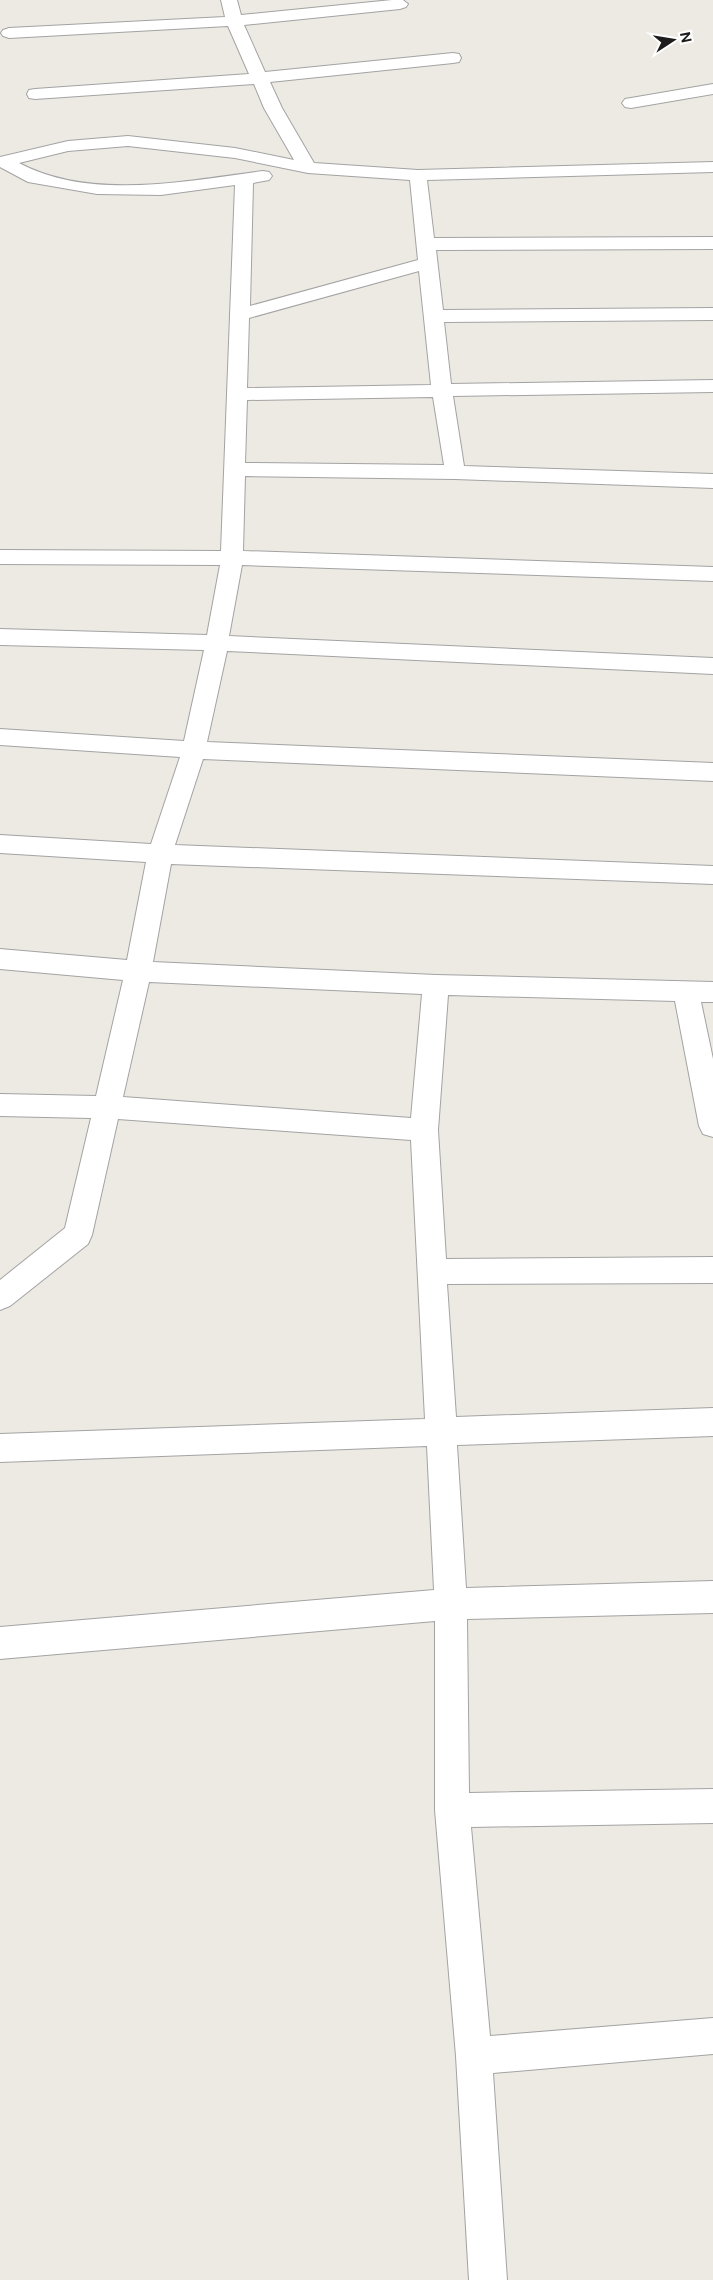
<svg xmlns="http://www.w3.org/2000/svg" width="713" height="2280" viewBox="0 0 713 2280" font-family="'Public Sans',sans-serif">
<style>
.lines{fill:none;stroke-linecap:round;stroke-linejoin:round}
.minor-casing{stroke:#a3a3a3;stroke-width:2}
.minor{fill:#fff;fill-rule:evenodd}
</style>
<rect width="100%" height="100%" fill="#edeae3"/>
<g class="lines">
<defs>
<g id="minor">
<path d="M221,0h16l4,15 151,-15h11l5,4 -2,3 -6,2 -156,16 21,47 188,-19 6,1 2,4 -2,4 -6,1 -183,19 12,26 32,55 104,7 295,-8v10l-286,8 7,58 279,-1v12l-277,1 7,60 270,-2v12l-269,2 7,62 262,-4v12l-260,4 11,70 249,8v14l-258,-9 -210,-3 -2,75 470,16v14l-471,-16 -13,71 484,22v16l-486,-23 -20,91 506,21v18l-510,-22 -28,86 538,21v18l-542,-20 -18,98 283,13 277,7v20h-12l12,57v78l-10,-3 -4,-8 -24,-125 -227,-6 -10,135 8,129 267,-2v26l-266,1 9,133 257,-9v28l-256,9 9,143 247,-7v32l-246,6 2,174 244,-4v34l-242,4 19,209 223,-18v36l-220,19 14,207h-38l-13,-224 -21,-246v-189l-435,38v-32l434,-37 -7,-144 -427,16v-28l425,-15 -14,-279 -293,-21 -26,116 -4,9 -78,62 -10,4v-30l65,-52 26,-110 -91,-2v-22l96,2 27,-116 -123,-11v-20l127,11 19,-98 -146,-9v-18l151,9 29,-87 -180,-12v-16l184,12 20,-91 -204,-5v-16l207,6 13,-70 -220,-1v-14l221,1 14,-366 -74,10 -64,-1 -69,-12 -28,-15v-10l68,-16 60,-5 107,12 59,12 -30,-52 -10,-24 -219,15 -6,-1 -2,-4 2,-4 6,-1 214,-15 -21,-48 -219,12 -6,-2 -2,-3 2,-3 6,-2 216,-11zM128,146l107,12 73,15 102,7 8,80 -168,46 3,-123 16,-3 3,-4 -3,-4 -6,-1c-77,10 -173,30 -244,-8l49,-12zM419,271l12,114 -184,3 2,-70zM433,397l11,68 -199,-2 2,-63zM149,982l273,12 -11,124 -288,-21z"/>
<path d="M713,84v10l-82,14 -6,-1 -3,-4 3,-4 6,-1z"/>
</g>
</defs>
<use href="#minor" class="minor-casing"/>
<use href="#minor" class="minor"/>
</g>
<g transform="translate(673 40) rotate(78)" stroke="#ffffff" stroke-width="4" paint-order="stroke">
<path d="M0-4L9 19L0 12L-9 19Z" fill="#1c1c1c"/>
<text y="-8" font-size="14" font-weight="bold" text-anchor="middle" fill="#1c1c1c">N</text>
</g>
</svg>
